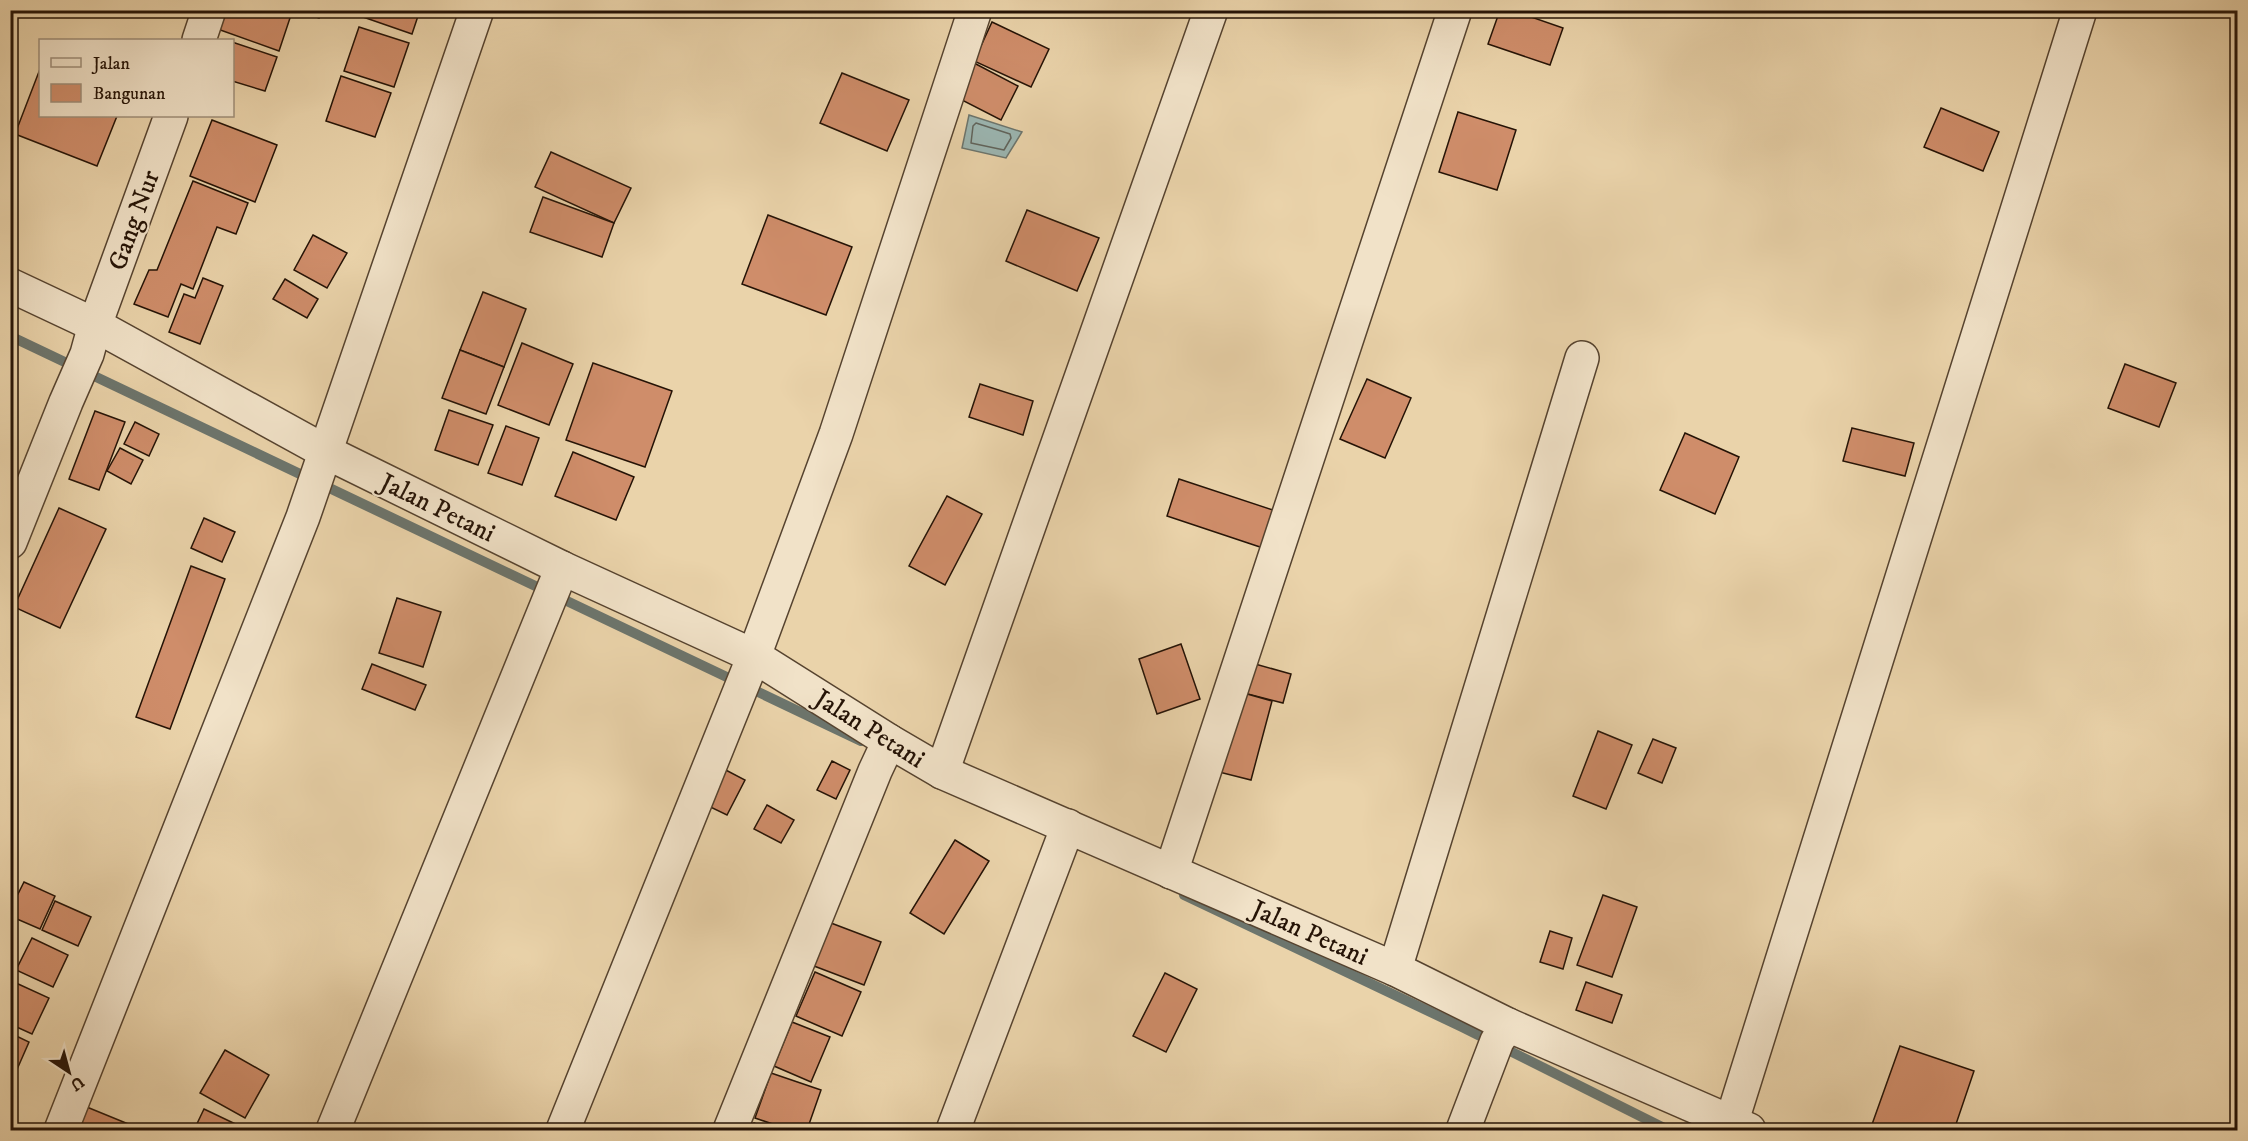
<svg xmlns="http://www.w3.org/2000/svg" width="2248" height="1141" viewBox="0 0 2248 1141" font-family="'IM FELL DW Pica',serif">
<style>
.water{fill:#9bb6b2;stroke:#6c756d;stroke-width:1.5}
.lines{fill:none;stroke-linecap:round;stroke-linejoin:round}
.shore{stroke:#60645c;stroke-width:1.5}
.stream{stroke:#6c756d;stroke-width:10}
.building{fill:#cf8d6a;stroke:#251306;stroke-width:1.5}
.street-casing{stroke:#56432f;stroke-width:36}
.street{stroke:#f1e2c8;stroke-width:33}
.labels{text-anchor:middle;stroke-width:4.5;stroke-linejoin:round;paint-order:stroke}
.street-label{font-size:26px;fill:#251306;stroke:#f1e2c8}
</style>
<rect width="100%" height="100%" fill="#ead3aa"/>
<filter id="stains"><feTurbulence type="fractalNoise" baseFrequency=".00333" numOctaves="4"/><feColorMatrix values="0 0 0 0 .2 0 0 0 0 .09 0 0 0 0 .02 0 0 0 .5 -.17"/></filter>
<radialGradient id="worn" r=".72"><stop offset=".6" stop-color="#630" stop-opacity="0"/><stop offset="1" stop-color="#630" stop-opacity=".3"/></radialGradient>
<path class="water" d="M969,115l53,17 -16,26 -44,-10z"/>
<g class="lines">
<path class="shore" d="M976,123l34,11 1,4 -7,12 -33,-7 2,-17z"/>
<g class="stream">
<path d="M10,336l851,405"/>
<path d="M1184,895l278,132 206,103"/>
</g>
</g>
<g class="building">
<path d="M218,10h62l11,5 -12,36 -67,-24z"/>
<path d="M296,10h26l-3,8z"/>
<path d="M365,10h55l-8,24 -49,-17z"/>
<path d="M1500,10h11l52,18 -13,37 -62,-21z"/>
<path d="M992,22l57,27 -18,38 -57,-26z"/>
<path d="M359,27l50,16 -15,44 -50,-16z"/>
<path d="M232,42l45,15 -12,34 -33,-10z"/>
<path d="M974,63l44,23 -17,34 -45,-23z"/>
<path d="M40,69v47h77l-20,50 -82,-32z"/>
<path d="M842,73l67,27 -22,51 -67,-28z"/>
<path d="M341,76l50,17 -16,44 -49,-16z"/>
<path d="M1941,108l58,24 -16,39 -59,-24z"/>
<path d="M1458,112l58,18 -19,60 -58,-18z"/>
<path d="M212,120l65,25 -22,57 -65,-26z"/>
<path d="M551,152l80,36 -17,35 -79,-36z"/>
<path d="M193,181l55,22 -12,31 -19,-7 -24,62 -12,-5 -13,33 -34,-13 15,-34h8z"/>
<path d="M543,197l71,26 -12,34 -72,-25z"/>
<path d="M1027,210l72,28 -22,53 -71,-30z"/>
<path d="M768,215l84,32 -26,68 -84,-31z"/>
<path d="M313,235l34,18 -20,35 -33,-18z"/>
<path d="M203,278l20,8 -23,58 -31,-12 15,-38 11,4z"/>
<path d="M285,279l33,20 -11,19 -34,-19z"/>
<path d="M483,292l43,17 -22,58 -44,-17z"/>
<path d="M522,343l51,21 -24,61 -51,-20z"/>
<path d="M460,350l44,17 -18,47 -44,-16z"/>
<path d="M593,363l79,28 -27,76 -79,-27z"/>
<path d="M2125,364l51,19 -17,44 -51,-19z"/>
<path d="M1367,379l44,19 -26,60 -45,-19z"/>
<path d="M980,384l53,17 -10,34 -54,-18z"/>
<path d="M449,410l44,15 -15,40 -43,-15z"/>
<path d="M95,411l30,11 -26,68 -30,-11z"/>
<path d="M135,422l24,12 -10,22 -25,-12z"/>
<path d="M506,426l33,12 -17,47 -34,-12z"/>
<path d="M1852,428l62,15 -9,33 -62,-15z"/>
<path d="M1685,433l54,24 -24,57 -55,-24z"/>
<path d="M120,448l23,12 -12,24 -24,-13z"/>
<path d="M573,452l61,25 -18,43 -61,-24z"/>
<path d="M1179,479l103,34 -13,37 -102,-34z"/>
<path d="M947,496l35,18 -37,71 -36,-19z"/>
<path d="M59,508l47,21 -46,99 -46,-21z"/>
<path d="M204,518l31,14 -13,30 -31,-14z"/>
<path d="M191,566l34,13 -55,150 -34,-12z"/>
<path d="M397,598l44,14 -18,55 -44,-14z"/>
<path d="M1181,644l19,55 -43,15 -18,-55z"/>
<path d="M1248,662l43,12 -8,29 -43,-11z"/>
<path d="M372,664l54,21 -11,25 -53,-21z"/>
<path d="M1240,692l32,9 -21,79 -32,-8z"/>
<path d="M1598,731l34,14 -26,64 -33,-13z"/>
<path d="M1653,739l23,9 -14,35 -24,-10z"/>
<path d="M832,761l18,9 -14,29 -19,-9z"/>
<path d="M720,767l25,13 -18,35 -25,-12z"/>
<path d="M767,805l27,15 -13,23 -27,-14z"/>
<path d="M955,840l34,21 -45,73 -34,-21z"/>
<path d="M24,882l31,14 -15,33 -30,-13v-6z"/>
<path d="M1603,895l34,12 -25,70 -35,-12z"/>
<path d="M55,901l36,16 -13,29 -36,-16z"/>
<path d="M831,923l50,19 -17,43 -50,-19z"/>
<path d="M1550,931l22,7 -9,31 -23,-7z"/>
<path d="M32,938l36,17 -15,32 -37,-17z"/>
<path d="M815,972l46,20 -19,44 -46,-20z"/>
<path d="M1165,973l32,16 -31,63 -33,-16z"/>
<path d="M1586,982l36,13 -10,28 -36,-13z"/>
<path d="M16,983l33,15 -17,36 -22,-10v-28z"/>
<path d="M792,1022l38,15 -19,45 -37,-16z"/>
<path d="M10,1033l19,9 -14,32 -5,-3z"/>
<path d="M1900,1046l74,25 -20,59h-84z"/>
<path d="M225,1050l44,25 -24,43 -45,-25z"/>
<path d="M771,1073l50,17 -14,40h-17l-35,-12z"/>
<path d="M77,1103l66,27h-78z"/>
<path d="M204,1109l44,21h-54z"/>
<path d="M754,1123l17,7h-20z"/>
</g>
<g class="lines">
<defs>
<g id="street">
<path d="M199,40l10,-30"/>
<path d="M10,285l85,40 231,127 236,116 192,88 135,85 53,31 453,197 113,56 241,105"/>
<path d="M10,542l56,-140 21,-48 8,-29 76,-209"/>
<path d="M942,772l269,-762"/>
<path d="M1171,872l284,-862"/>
<path d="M1395,969l187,-611"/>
<path d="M61,1130l242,-613 174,-507"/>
<path d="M333,1130l229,-562"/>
<path d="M563,1130l191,-474 82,-222 139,-424"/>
<path d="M730,1130l145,-359 14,-30"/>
<path d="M953,1130l115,-304"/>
<path d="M1463,1130l34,-89 11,-16"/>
<path d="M1729,1130l351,-1120"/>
</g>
</defs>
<use href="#street" class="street-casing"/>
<use href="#street" class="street"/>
</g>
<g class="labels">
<g class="street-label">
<text transform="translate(133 220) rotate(-70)" y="9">Gang Nur</text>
<text transform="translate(438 507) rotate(26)" y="9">Jalan Petani</text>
<text transform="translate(870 728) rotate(32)" y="9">Jalan Petani</text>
<text transform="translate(1310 932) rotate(24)" y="9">Jalan Petani</text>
</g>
</g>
<rect width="2248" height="1141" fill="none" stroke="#ead3aa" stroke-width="36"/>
<rect x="12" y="12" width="2224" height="1117" fill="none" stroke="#251306" stroke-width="3"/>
<rect x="18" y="18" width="2212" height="1105" fill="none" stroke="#251306" stroke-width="1.5"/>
<rect x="39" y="39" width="195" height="78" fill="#f1e2c8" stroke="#9f8f7a" stroke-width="1.5"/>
<rect x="51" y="58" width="30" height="9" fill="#f1e2c8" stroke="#9f8f7a" stroke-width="1.5"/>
<text x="93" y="69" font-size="18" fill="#251306">Jalan</text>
<rect x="51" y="84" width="30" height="18" fill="#cf8d6a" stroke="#9f8f7a" stroke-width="1.5"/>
<text x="93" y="99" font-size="18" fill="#251306">Bangunan</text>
<g transform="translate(69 1072) rotate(144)" stroke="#f1e2c8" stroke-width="4.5" paint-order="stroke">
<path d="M0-4.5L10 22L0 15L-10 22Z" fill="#251306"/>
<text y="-9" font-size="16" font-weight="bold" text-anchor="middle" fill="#251306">U</text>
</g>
<rect width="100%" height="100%" filter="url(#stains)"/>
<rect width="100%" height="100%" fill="url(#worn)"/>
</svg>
